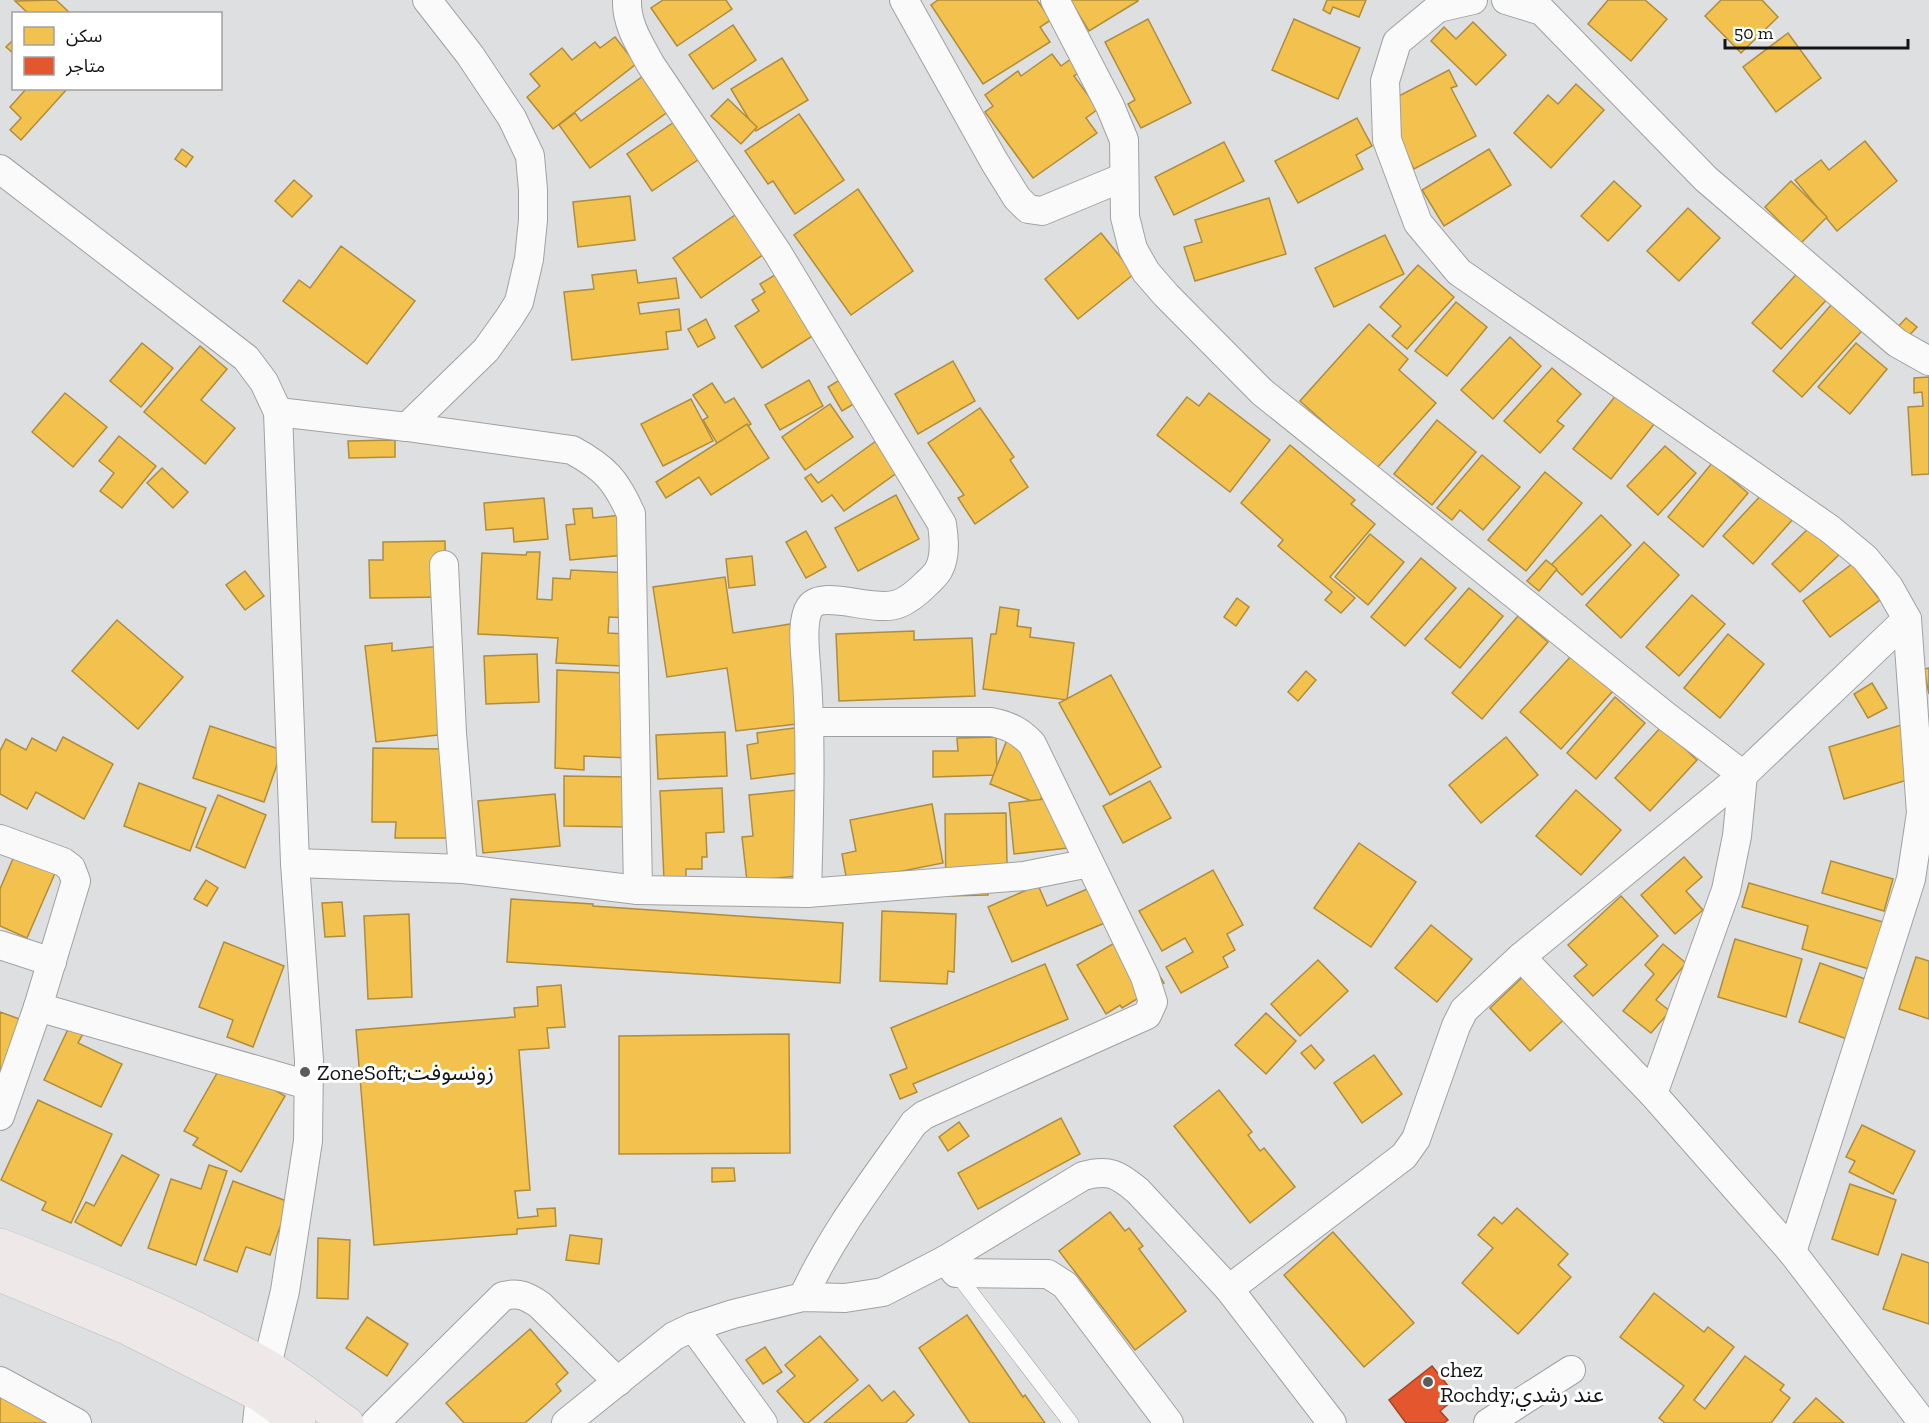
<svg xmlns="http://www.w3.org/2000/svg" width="1929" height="1423" viewBox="0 0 1929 1423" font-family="'Zilla Slab','Noto Sans Arabic',serif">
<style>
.homes{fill:#f2c14e;stroke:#af8d3d;stroke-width:1.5}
.shops{fill:#e4572e;stroke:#a54326;stroke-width:1.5}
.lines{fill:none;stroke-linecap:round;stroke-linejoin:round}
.service-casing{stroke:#a0a1a2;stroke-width:16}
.minor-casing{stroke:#a0a1a2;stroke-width:30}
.primary-casing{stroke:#bbbcbd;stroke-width:34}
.service{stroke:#fafafa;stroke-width:15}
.minor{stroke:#fafafa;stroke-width:28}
.primary{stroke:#efe8e8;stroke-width:33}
.poi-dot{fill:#5a5b5c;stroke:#fff;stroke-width:2}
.labels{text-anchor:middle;stroke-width:6;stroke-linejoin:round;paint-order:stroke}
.poi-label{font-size:22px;fill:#131415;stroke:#fff;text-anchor:start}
</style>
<rect width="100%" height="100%" fill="#dedfe1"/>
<g class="homes">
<path d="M56,0l15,14h-42l-14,-13z"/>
<path d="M663,0h63l6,9 -55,37 -26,-38z"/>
<path d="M938,0h99l14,20 -11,7 10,15 -67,42 -52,-79z"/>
<path d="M1070,0h68v1l-49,30z"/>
<path d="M1327,0h39l-7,17 -26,-10 -3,7 -7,-4z"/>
<path d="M1608,0h37l22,19 -36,42 -43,-37z"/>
<path d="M1721,0h41l16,17 -37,36 -36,-37z"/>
<path d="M1148,19l43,84 -50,25 -13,-24 7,-4 -30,-58z"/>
<path d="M1294,19l66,29 -22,51 -66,-29z"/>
<path d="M1473,22l33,33 -30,30 -45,-44 13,-14 12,12z"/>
<path d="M733,25l23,35 -43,29 -24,-34z"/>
<path d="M1788,33l33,45 -45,34 -33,-45z"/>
<path d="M615,37l21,27 -83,65 -26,-32 13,-11 -10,-12 32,-26 10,12 23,-18 5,6z"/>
<path d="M14,39v15l-8,-7z"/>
<path d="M1052,54l9,12 14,-10 9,13 -10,7 24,33 -12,9 11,15 -64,45 -48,-66 8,-6 -8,-11 33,-24 3,5z"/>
<path d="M782,58l26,42 -52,31 -25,-42z"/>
<path d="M1449,70l8,16 -6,2 25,48 -62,33 -26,-52 5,-18z"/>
<path d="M643,76l26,35 -79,57 -31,-43 16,-12 6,8z"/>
<path d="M1576,84l28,26 -53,58 -37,-35 34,-38 10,9z"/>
<path d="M27,88h41l-47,52 -11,-10 11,-12 -11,-11z"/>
<path d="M728,99l29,28 -16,17 -30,-28z"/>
<path d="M799,114l45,66 -49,34 -22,-33 -5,3 -23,-33z"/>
<path d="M683,116l25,37 -56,38 -25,-37z"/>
<path d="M1357,118l15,28 -16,9 7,14 -65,34 -23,-42z"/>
<path d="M1865,141l32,40 -60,50 -42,-51 26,-20 8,10z"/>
<path d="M1224,142l20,39 -70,34 -19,-38z"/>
<path d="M182,149l11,8 -7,10 -11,-8z"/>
<path d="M1489,149l22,36 -67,41 -22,-36z"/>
<path d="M294,180l18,16 -20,21 -17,-16z"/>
<path d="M1614,181l27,25 -33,35 -27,-25z"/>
<path d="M1791,181l36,36 -26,26 -36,-36z"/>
<path d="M858,189l55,82 -62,44 -57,-80z"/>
<path d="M630,196l5,44 -57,7 -5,-45z"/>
<path d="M1269,198l17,56 -91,27 -11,-34 18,-5 -7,-22z"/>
<path d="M1688,208l32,30 -41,43 -32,-30z"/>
<path d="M735,215l29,39 -63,44 -28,-40z"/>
<path d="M1101,233l33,41 -56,45 -33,-40z"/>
<path d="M1385,235l19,39 -70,33 -19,-39z"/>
<path d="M341,246l74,55 -48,63 -84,-63 16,-21 11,8z"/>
<path d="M1418,265l36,32 -47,52 -15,-13 9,-10 -21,-19z"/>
<path d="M1802,268l29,27 -50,54 -29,-26z"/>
<path d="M636,270l2,13 38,-5 3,20 -41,5 2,11 39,-5 2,21 -15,2 2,17 -96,11 -8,-68 30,-3 -2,-14z"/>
<path d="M783,270l39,60 -60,38 -27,-42 24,-15 -7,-11 13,-8 -5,-8z"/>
<path d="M1839,296l30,27 -67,74 -29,-26z"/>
<path d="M1456,302l31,25 -40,49 -32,-25z"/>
<path d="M1906,318l11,9 -12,13 -10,-10z"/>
<path d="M706,319l9,19 -17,9 -10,-18z"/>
<path d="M1369,324l39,35 -9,11 37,33 -60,66 -76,-68z"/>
<path d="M1510,337l31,29 -48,53 -32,-29z"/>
<path d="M142,343l31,25 -32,39 -31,-26z"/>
<path d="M1856,343l31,26 -37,45 -32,-27z"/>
<path d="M200,346l27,23 -26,31 34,28 -30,36 -61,-52z"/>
<path d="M953,361l22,40 -57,33 -23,-40z"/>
<path d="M1552,368l29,26 -24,27 7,5 -24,27 -36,-32z"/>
<path d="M1929,377v97l-17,1 -4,-68 15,-1 -1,-14 -8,1v-15z"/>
<path d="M843,378l14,24 -15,9 -14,-24z"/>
<path d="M809,380l14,26 -43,24 -15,-25z"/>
<path d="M712,383l13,20 9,-5 17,26 -33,21 -15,-25 5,-3 -15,-22z"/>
<path d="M65,393l42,34 -34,40 -41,-35z"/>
<path d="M1209,393l61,47 -40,52 -73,-57 30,-38 12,9z"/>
<path d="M1617,394l38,29 -44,56 -38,-30z"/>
<path d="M691,399l22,42 -50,25 -22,-42z"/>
<path d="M830,404l23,33 -48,33 -23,-33z"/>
<path d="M980,408l34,49 -4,3 18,27 -53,37 -17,-26 6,-3 -36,-52z"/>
<path d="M1437,420l39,32 -44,53 -38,-31z"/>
<path d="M747,424l22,34 -58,37 -12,-18 -33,21 -10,-16z"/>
<path d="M119,436l37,30 -34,42 -22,-17 14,-18 -15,-12z"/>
<path d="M395,440v17l-46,1 -1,-17z"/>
<path d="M876,441l22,31 -54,39 -12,-16 -10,7 -17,-24 6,-4 7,9z"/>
<path d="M1290,445l65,55 -4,4 24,20 -45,53 25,21 -14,15 -16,-13 7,-8 -54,-46 5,-6 -42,-37z"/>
<path d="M1665,446l31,27 -38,42 -31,-29z"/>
<path d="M1482,455l38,32 -37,43 -23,-20 -8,10 -15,-12z"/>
<path d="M1712,463l36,30 -45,54 -35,-30z"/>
<path d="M162,468l26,24 -15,16 -26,-25z"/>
<path d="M1545,472l37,31 -56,68 -38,-31z"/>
<path d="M1765,491l29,27 -41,46 -30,-28z"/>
<path d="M896,495l23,44 -61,32 -23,-43z"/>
<path d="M544,498l4,41 -34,3 -1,-14 -27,2 -2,-27z"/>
<path d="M592,508l1,10 29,-3 4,40 -56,5 -4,-35 9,-1 -2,-15z"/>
<path d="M1601,515l30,30 -49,50 -31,-30z"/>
<path d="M1814,523l28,29 -42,40 -28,-28z"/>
<path d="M806,531l20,36 -20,11 -20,-36z"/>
<path d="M1370,534l34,28 -36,43 -33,-28z"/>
<path d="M445,541l1,56 -76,1 -1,-38h14v-18z"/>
<path d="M1644,542l35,33 -58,63 -35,-33z"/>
<path d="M527,552h13l-3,47 15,1 1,-22 17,1 1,-9 60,3 -3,45 -19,-1 -1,16 17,1 -2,32 -67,-3 2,-25 -80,-4 4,-81 44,2z"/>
<path d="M752,556l3,29 -26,3 -3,-29z"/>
<path d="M1421,558l35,30 -51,58 -34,-29z"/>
<path d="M1546,560l11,9 -18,22 -12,-10z"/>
<path d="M1852,564l28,36 -50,37 -27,-36z"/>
<path d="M245,571l19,25 -19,14 -19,-25z"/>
<path d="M725,577l8,56 70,-11 -6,102 -61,7 -9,-63 -60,9 -14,-90z"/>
<path d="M1469,588l34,28 -43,52 -35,-29z"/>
<path d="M1692,595l33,29 -46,52 -33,-29z"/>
<path d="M1237,598l12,9 -13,19 -12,-9z"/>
<path d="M1000,607l19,3 -2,16 14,2 -1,9 44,6 -7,57 -84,-11 8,-55h5z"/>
<path d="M1518,616l30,26 -66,77 -30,-26z"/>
<path d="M117,620l66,57 -45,52 -66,-58z"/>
<path d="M914,631v9l58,-2 3,58 -136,5 -3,-67z"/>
<path d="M1728,634l36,30 -44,54 -36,-30z"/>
<path d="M392,643v8l59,-6 13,87 -88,10 -11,-96z"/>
<path d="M537,654l2,48 -53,2 -2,-48z"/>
<path d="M1572,655l41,36 -52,58 -41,-37z"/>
<path d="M1929,668v26l-5,-25z"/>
<path d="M557,670l69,3 2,85 -44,-2v14l-29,-2z"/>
<path d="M1306,671l10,9 -18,21 -10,-9z"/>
<path d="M1111,675l50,92 -51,28 -51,-92z"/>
<path d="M1872,683l15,25 -19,10 -14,-24z"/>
<path d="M1615,697l30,26 -49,56 -29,-26z"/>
<path d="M1908,723l6,55 -70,21 -15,-52z"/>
<path d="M210,726l72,24 -18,52 -71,-24z"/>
<path d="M809,726l5,45 -63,8 -4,-34 11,-2 -1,-10z"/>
<path d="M1661,727l36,33 -47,51 -35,-33z"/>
<path d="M725,732l2,44 -69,3 -2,-44z"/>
<path d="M63,737l50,27 -29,55 -48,-27 -9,17 -27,-15v-43l6,-12 20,11 6,-12 24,13z"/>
<path d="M996,737l1,38 -64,2v-26h25l-1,-13z"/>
<path d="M1008,737l43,33 -12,34 -49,-20z"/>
<path d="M1506,737l32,38 -57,48 -32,-38z"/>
<path d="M373,748l71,1 12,89h-61l1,-16h-24z"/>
<path d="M564,776l64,1v50l-64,-1z"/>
<path d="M1150,781l21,37 -48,25 -20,-37z"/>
<path d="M139,783l67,25 -16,43 -66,-25z"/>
<path d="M722,788l2,44 -18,1 1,24h-5v12h-16v10l-22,1 -4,-89z"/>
<path d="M807,789l9,85 -69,7 -5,-44 11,-1 -4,-41z"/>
<path d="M1576,790l45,40 -40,45 -45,-39z"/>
<path d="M555,794l5,52 -77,7 -5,-52z"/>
<path d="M218,795l48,20 -21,53 -49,-21z"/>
<path d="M1063,797l5,51 -54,6 -5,-51z"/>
<path d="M932,804l11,59 -96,19 -5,-28 14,-3 -6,-31z"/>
<path d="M1006,813l1,53h-20l1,29 -42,1 -1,-82z"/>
<path d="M1359,843l57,39 -45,65 -57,-39z"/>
<path d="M15,854l41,17 -29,67 -27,-12v-37z"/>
<path d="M1684,857l18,20 -16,14 17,19 -28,24 -34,-39z"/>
<path d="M1831,861l62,18 -9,32 -62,-18z"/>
<path d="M1213,870l30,55 -16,9 8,16 -12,7 5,10 -47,26 -15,-26 27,-15 -8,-14 -23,13 -23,-40z"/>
<path d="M206,880l12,8 -11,18 -13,-7z"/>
<path d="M1749,883l134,39 -14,47 -67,-20 6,-23 -66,-19z"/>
<path d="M1038,885l9,21 45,-19 15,35 -95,40 -24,-55z"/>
<path d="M1621,896l37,40 -65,60 -19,-20 13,-11 -19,-20z"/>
<path d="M511,899l82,5v2l250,17 -3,60 -333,-21z"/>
<path d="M342,902l3,34 -20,1 -3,-34z"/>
<path d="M882,911l74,3 -2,58 -6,-1 -1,13 -67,-3z"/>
<path d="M409,914l3,83 -44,2 -4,-83z"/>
<path d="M1431,925l41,34 -35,43 -42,-34z"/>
<path d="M1133,932l31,51 -42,25 -2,-3 -14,9 -29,-49z"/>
<path d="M1735,939l67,20 -16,58 -68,-20z"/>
<path d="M224,942l60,24 -31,81 -26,-10 6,-17 -34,-13z"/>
<path d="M1663,944l23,19 -30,37 14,11 -19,22 -28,-22 31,-37 -9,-9z"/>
<path d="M1916,957l13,4v58l-30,-10z"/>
<path d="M1318,960l30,31 -48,45 -29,-32z"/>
<path d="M1820,963l48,17 -21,59 -48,-17z"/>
<path d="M1045,964l23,55 -155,65 4,8 -17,7 -10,-24 17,-7 -16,-40z"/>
<path d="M1530,970l41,43 -41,38 -40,-43z"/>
<path d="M561,985l4,42 -18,1 2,20 -30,2 11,140 -15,1 3,27 20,-2 -1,-7 18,-1 1,18 -39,3v5l-143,11 -18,-215 159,-13 -1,-9 24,-2 -1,-19z"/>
<path d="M0,1012l25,9 -19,51 -6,-1z"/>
<path d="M1266,1013l30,28 -30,33 -31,-29z"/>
<path d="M70,1025l14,7 -6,11 44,21 -21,43 -57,-27z"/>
<path d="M789,1034l1,119 -171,1v-118z"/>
<path d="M1311,1045l13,15 -9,9 -14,-16z"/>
<path d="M1374,1055l28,39 -40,29 -28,-40z"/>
<path d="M224,1061l61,35 -44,76 -48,-27 5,-7 -14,-7z"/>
<path d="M1219,1090l33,42 -4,3 12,16 4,-3 31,39 -45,36 -76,-97z"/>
<path d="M38,1100l74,34 -41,89 -29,-13 4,-8 -45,-22z"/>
<path d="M1061,1118l19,36 -102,55 -20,-36z"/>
<path d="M959,1122l10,14 -21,15 -9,-14z"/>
<path d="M1862,1125l53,26 -22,43 -44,-22 6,-11 -9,-4z"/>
<path d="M122,1155l37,20 -38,71 -46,-24 11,-20 8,4z"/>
<path d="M209,1165l18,6 -31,94 -48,-17 23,-69 30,10z"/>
<path d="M712,1168h22l1,13 -23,1z"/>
<path d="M233,1181l56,21 -19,53 -24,-8 -9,25 -33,-12z"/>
<path d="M1850,1184l46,16 -18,55 -46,-16z"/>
<path d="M1517,1208l51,46 -10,11 13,12 -53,57 -56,-51 31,-35 -15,-13 16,-18 8,7z"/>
<path d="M1110,1212l15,19 4,-3 14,18 -4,3 47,62 -51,39 -76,-99z"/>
<path d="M1333,1232l81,91 -50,44 -80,-92z"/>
<path d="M570,1235l32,4 -3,25 -33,-4z"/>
<path d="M318,1238l32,2 -2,59 -31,-1z"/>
<path d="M1902,1254l27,9v61l-46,-15z"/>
<path d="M1654,1293l50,39 4,-5 26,20 -40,53 11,9 40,-53 39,29 -4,5 10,8 -19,25h-106l-6,-5 25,-32 -64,-49z"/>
<path d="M967,1315l56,82 2,-2 20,28h-75l-51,-75z"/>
<path d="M367,1317l41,27 -21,32 -41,-28z"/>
<path d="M530,1329l38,44 -12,11 5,7 -36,32h-61l-18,-20z"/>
<path d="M820,1336l38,44 -50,43h-3l-28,-32 18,-15 -10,-11z"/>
<path d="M765,1347l17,25 -19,12 -17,-24z"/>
<path d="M869,1385l13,16 12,-10 20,24 -9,8h-81z"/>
<path d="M0,1390l60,33h-60z"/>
<path d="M1816,1398l28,25h-51z"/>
</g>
<path class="shops" d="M1432,1366l25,31 -17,14 8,9 -4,3h-38l-17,-23z"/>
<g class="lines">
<defs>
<path id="service" d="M956,1273l115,150"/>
<g id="minor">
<path d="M627,0c-1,24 13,45 24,65l126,187 165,272c2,14 4,32 -3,45 -2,5 -8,10 -12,14 -8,8 -18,17 -29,21 -24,9 -74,-15 -88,3 -9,13 -5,43 -4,58 6,76 3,152 1,228"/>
<path d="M904,0l90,161 23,37 11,11 14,2 82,-34"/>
<path d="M1055,0l55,106 14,34 1,77 8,32 13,23 20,23 96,97 405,325 76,58 -6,61 -11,54 -73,204"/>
<path d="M1473,0l-35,8 -41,34 -12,39 2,59 31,83 41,49 371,257 35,29 24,29 18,32 14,194 -10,66 -119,373"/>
<path d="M1506,0l36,11 164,168 191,164 32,18"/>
<path d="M0,169l246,189 18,24 14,30 17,451 14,197 -1,81 -23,150 -25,104 -3,28"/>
<path d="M278,412l129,15 165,23c33,18 44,30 59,64l7,376"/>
<path d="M407,427l79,-77 23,-32 10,-16 10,-43 4,-39v-30l-3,-34 -18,-38 -42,-63 -43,-55"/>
<path d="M444,565l8,168 11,136"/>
<path d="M0,839l63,23 8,6 5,13 -38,126 -38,109"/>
<path d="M295,863l168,6 175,21 169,3 217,-17 65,-13"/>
<path d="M0,945l52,17"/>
<path d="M1521,957l132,137 139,158 131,171"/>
<path d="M38,1007l270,78"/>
<path d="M945,1260l11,13 92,1 17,11 104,138"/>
<path d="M1229,1289l175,-133 12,-17 40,-113 8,-16 57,-53 222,-182 164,-156"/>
<path d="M803,1297c29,-63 71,-117 111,-174l10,-8 223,-100 6,-13 -8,-25 -113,-233c-12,-13 -24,-19 -41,-22h-181"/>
<path d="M693,1327l70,96"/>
<path d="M0,1381l77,42"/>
<path d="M375,1423l128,-127c16,-4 24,0 37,9l78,77"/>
<path d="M566,1423l108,-87 19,-9 40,-13 70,-17 42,1 38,-6 62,-32 138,-84c26,-7 35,-2 55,15l91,98 103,134"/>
<path d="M1488,1423l83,-53"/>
</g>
<g id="primary">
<path d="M0,1245c90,35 181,71 265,120 29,17 55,39 82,58"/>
<path d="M0,1275l127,53 133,67 39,28"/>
</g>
</defs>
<use href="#service" class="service-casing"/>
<use href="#minor" class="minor-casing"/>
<use href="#primary" class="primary-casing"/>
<use href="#service" class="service"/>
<use href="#minor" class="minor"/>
<use href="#primary" class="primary"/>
</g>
<g class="poi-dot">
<circle cx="305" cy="1072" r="6"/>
<circle cx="1428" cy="1382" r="6"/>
</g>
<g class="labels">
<g class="poi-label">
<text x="317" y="1080">ZoneSoft;زونسوفت</text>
<text x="1440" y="1377">chez<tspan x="1440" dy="25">Rochdy;عند رشدي</tspan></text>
</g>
</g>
<rect x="12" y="12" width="210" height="78" fill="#ffffff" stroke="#a1a1a1" stroke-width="1.5"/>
<rect x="24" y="27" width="30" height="18" fill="#f2c14e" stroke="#a1a1a1" stroke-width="1.5"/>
<text x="66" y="42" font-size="18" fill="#131415">سكن</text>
<rect x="24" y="57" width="30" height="18" fill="#e4572e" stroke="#a1a1a1" stroke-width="1.5"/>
<text x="66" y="72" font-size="18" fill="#131415">متاجر</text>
<path d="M1725 39v9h183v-9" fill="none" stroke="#131415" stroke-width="3"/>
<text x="1734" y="39" font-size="18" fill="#131415" stroke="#ffffff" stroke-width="4.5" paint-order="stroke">50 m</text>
</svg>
